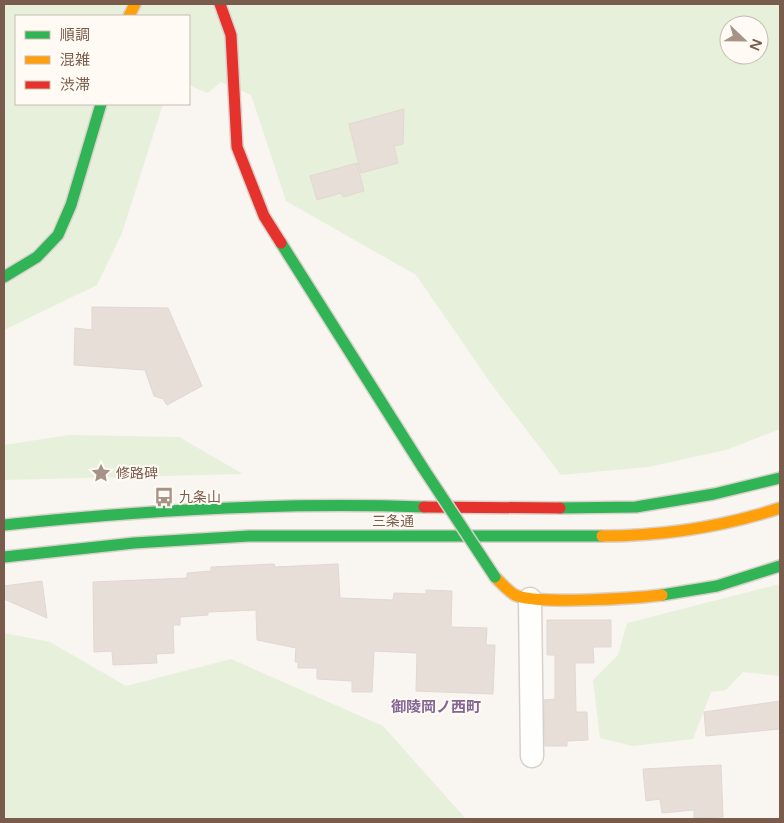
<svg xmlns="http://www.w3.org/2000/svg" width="784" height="823" viewBox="0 0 784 823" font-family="'Varela Round','Noto Sans JP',sans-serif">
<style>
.green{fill:#e7f0db;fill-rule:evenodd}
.building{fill:#e6ded7;stroke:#e2d8d2}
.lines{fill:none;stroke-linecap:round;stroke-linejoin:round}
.street-casing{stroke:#d7d1cb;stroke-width:25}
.fast-casing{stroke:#d9d2cb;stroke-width:14}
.slow-casing{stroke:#d9d2cb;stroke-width:14}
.jam-casing{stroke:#d9d2cb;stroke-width:14}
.street{stroke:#fefefd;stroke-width:22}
.fast{stroke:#30b455;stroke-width:11}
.slow{stroke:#ff9f0a;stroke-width:11}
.jam{stroke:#e5322d;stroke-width:11}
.fast-bridge-casing{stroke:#d9d2cb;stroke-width:14;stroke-linecap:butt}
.fast-bridge{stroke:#30b455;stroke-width:11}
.labels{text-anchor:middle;stroke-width:4;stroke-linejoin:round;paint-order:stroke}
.poi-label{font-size:14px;fill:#7a5c4d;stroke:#fffaf3;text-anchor:start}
.street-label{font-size:14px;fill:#7a5c4d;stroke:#fffaf3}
.neighbourhood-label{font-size:15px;font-weight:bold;fill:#846695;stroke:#fffaf3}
</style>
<rect width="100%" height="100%" fill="#f9f5f0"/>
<g class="green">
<path d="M4,4h776v425l-54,21 -78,17 -87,8 -69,-90 -76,-110 -130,-74 -35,-106 -30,-13 -13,11 -15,-6 -4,-4v-67h-173v88h147l-41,129 -25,52 -93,45zM729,25h30v30h-30z"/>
<path d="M69,435l110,2 64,37 -239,6v-35z"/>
<path d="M780,584v92l-37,-4 -17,18 -15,2 -18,47 -60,7 -33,-8 -7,-58 25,-25 9,-32z"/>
<path d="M4,633l46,9 76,44 105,-27 152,67 83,93h-462z"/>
</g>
<g class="building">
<path d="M404,109l-1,35 -9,2 4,17 -37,10 -12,-49z"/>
<path d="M357,163l7,28 -21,6 -2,-4 -24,7 -7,-24z"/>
<path d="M92,307l76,1 34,78 -35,19 -4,-6 -9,-3 -9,-26 -71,-5 1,-37 17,2z"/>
<path d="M274,564l1,3 63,-3 2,34 53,2 1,-7 32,1v-4l26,1 -1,36 36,1 -1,17h9l-2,49 -77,-3 1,-38 -43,-2 -2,41h-20v-11l-35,-2v-11h-19v-6h-3l1,-14 -39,-8 -1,-30 -48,2v3l-28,2v8h-7l1,28 -18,1 1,9 -44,2 -1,-14 -18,1 -1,-70 94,-4v-5l24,-2v-4z"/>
<path d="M42,581l5,37 -43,-19v-13z"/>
<path d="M547,620h64v27h-18l1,16h-19l1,49h11l1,28 -21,1v5h-22l-1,-46 11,-1v-44h-8z"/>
<path d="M780,701v28l-74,7 -2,-24z"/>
<path d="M721,765l2,52 -29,1v-8l-32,3 -2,-14 -14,2 -3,-32z"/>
</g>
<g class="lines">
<defs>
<path id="street" d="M530,599l2,157"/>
<g id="fast">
<path d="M281,243l142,225"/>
<path d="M4,277l33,-20 21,-22 13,-30 30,-101"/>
<path d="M560,508l76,-1 78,-13 66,-16"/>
<path d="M4,525c139,-15 280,-23 420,-18"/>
<path d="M4,557l130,-14 115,-7h353"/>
<path d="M662,595l55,-9 63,-20"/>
</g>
<g id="slow">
<path d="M129,16l6,-12"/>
<path d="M602,536c61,0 120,-9 178,-28"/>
<path d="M495,577c6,6 13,14 20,18 20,10 122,3 147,0"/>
</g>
<g id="jam">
<path d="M220,4l11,31 6,112 27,69 17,27"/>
<path d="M424,507l136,1"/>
</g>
</defs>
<use href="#street" class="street-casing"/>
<use href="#fast" class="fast-casing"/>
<use href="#slow" class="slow-casing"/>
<use href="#jam" class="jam-casing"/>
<use href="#street" class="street"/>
<use href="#fast" class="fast"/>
<use href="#slow" class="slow"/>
<use href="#jam" class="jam"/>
<defs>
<path id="fast-bridge" d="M423,468l72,109"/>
</defs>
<use href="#fast-bridge" class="fast-bridge-casing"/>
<use href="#fast-bridge" class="fast-bridge"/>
</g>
<defs>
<symbol id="sight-bare" viewBox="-9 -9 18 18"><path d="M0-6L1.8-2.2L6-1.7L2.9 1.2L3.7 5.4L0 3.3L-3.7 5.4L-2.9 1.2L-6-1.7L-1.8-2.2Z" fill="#a69286" stroke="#fffaf3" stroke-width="2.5" paint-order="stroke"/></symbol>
<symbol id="bus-bare" viewBox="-9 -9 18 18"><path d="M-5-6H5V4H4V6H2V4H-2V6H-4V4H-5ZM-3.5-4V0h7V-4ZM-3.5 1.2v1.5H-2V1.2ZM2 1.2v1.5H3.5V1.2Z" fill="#a69286" stroke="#fffaf3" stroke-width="2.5" paint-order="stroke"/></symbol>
</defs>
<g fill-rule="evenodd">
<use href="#sight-bare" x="87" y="459" width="28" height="28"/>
<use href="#bus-bare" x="150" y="483" width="28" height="28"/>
</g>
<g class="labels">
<g class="poi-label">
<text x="116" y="478">修路碑</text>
<text x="179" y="502">九条山</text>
</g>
<g class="street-label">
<text x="393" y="526">三条通</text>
</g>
<g class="neighbourhood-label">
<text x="436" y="712">御陵岡ノ西町</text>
</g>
</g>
<rect width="784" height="823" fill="none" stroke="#7a5c4d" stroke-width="10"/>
<rect x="15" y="15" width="175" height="90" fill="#fffaf3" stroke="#cabbb1"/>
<rect x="25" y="31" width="25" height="8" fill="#30b455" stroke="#cabbb1"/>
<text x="60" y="40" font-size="15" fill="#7a5c4d">順調</text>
<rect x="25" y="56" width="25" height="8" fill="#ff9f0a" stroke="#cabbb1"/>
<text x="60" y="65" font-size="15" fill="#7a5c4d">混雑</text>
<rect x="25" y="81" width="25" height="8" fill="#e5322d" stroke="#cabbb1"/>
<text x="60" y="90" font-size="15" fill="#7a5c4d">渋滞</text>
<g transform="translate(744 40) rotate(112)"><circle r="24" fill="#fffaf3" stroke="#cabbb1"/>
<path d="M0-4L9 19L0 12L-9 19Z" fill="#a69286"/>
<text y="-8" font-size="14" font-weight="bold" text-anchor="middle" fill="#7a5c4d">N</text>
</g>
</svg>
